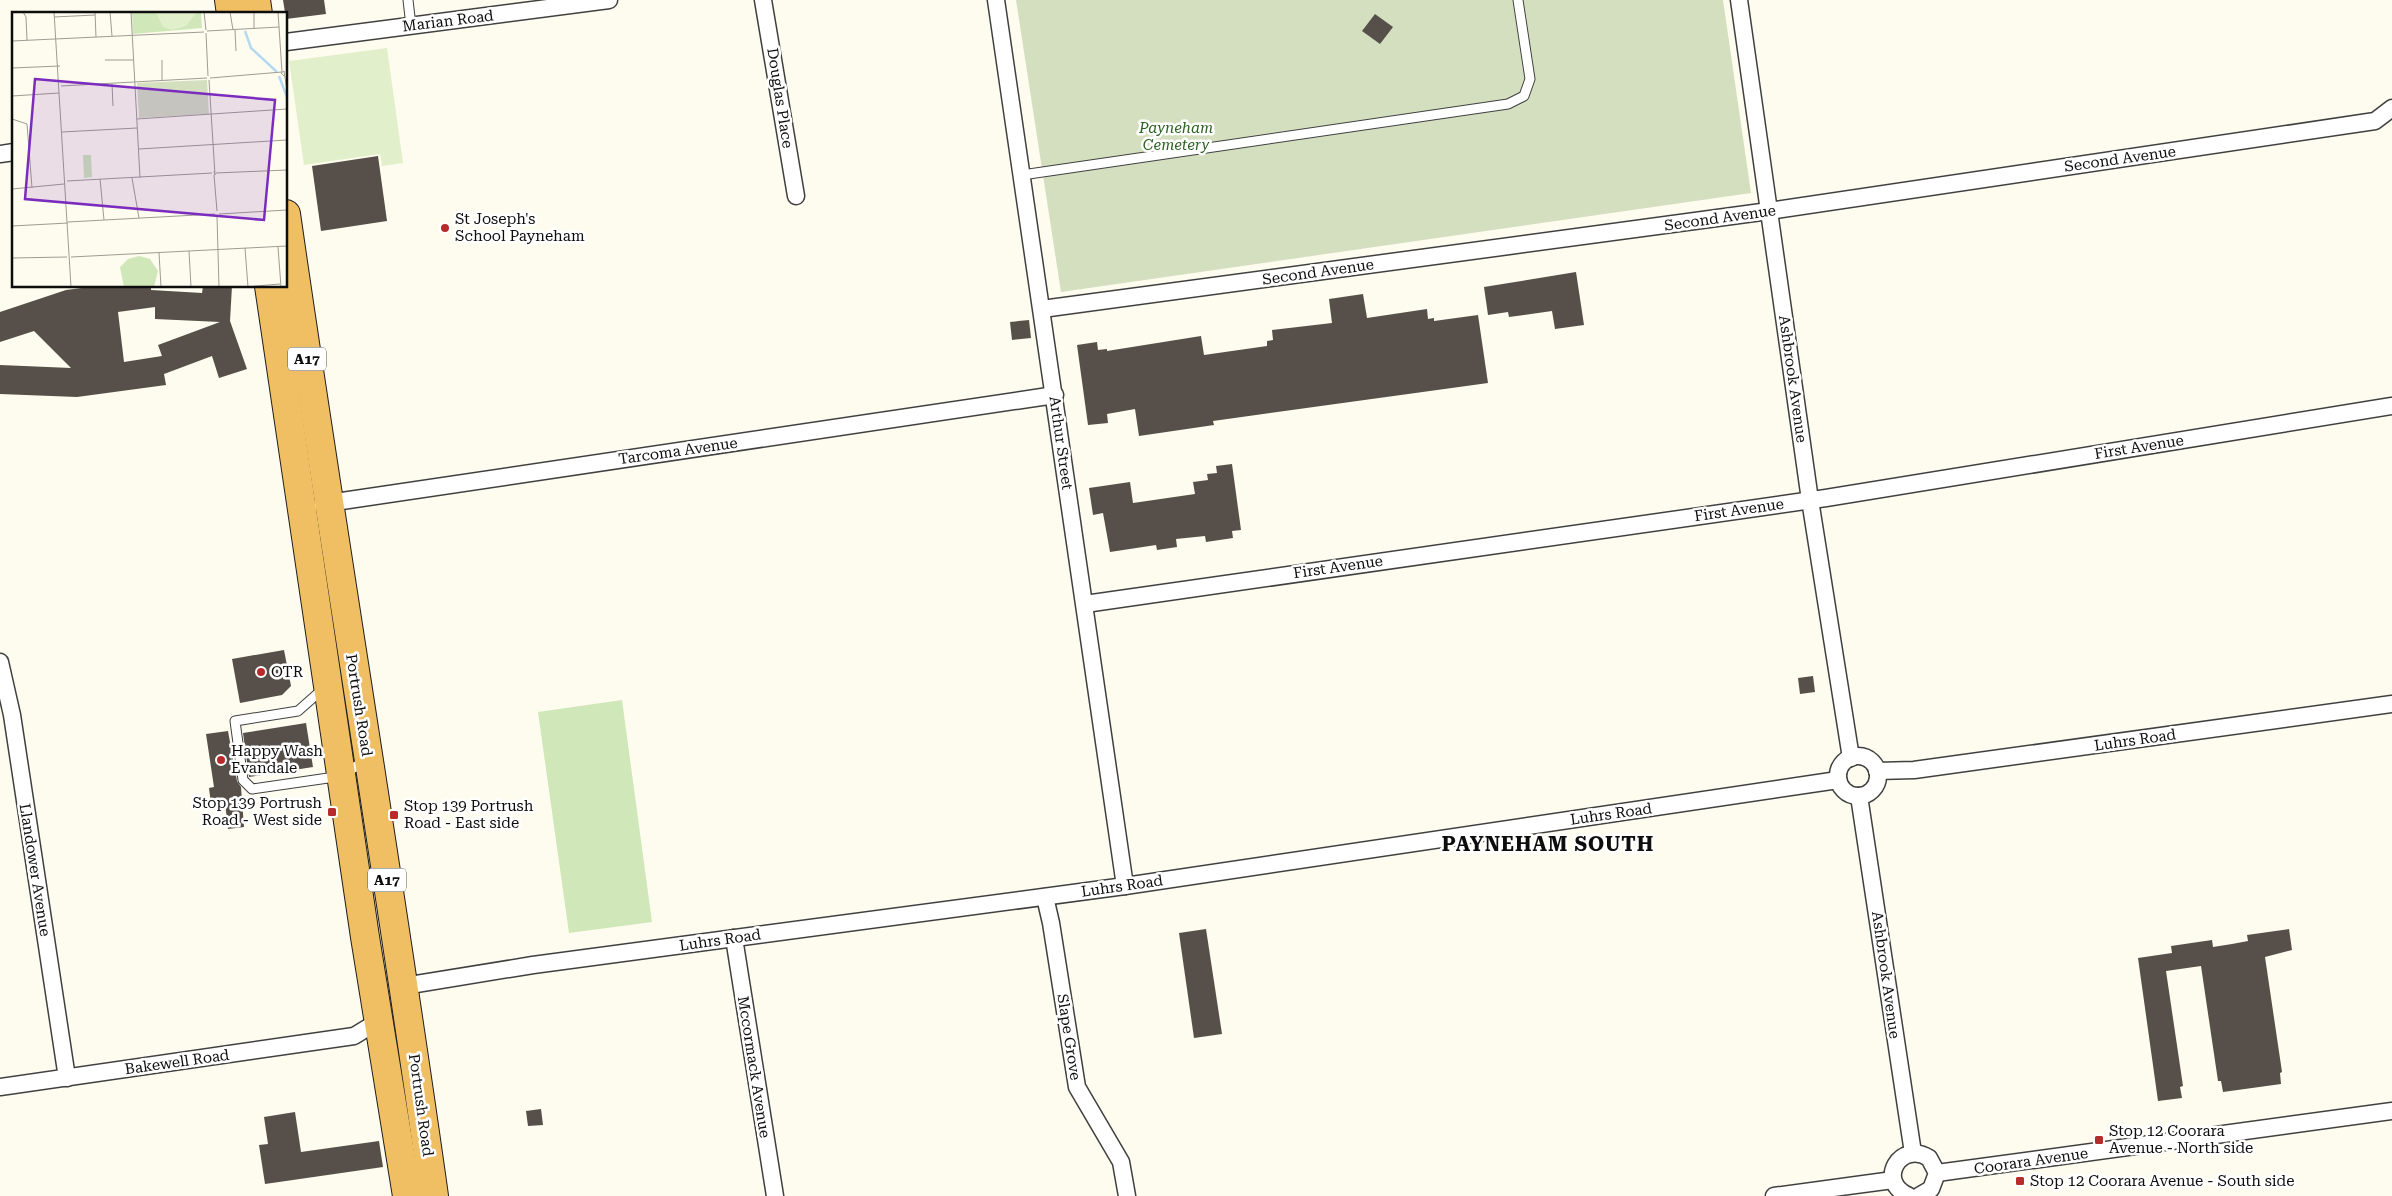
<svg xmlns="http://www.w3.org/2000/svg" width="2392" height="1196" viewBox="0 0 2392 1196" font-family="'Roboto Serif',serif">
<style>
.green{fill:#cfe7b9}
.cemetery{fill:#d4dfc0}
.pitch{fill:#e1efcb}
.building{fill:#564f4a;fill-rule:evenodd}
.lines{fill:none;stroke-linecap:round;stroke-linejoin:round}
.service-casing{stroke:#404040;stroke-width:11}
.minor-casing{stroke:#404040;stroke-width:19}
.trunk-casing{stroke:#1e1e1e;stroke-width:30}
.service{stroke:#fff;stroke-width:9}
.minor{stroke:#fff;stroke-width:16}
.trunk{stroke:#f0bf64;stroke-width:28}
.poi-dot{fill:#b72c2b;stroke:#fff;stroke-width:2}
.labels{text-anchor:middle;stroke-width:5;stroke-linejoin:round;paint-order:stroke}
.shield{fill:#fff;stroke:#565656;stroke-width:1}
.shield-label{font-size:14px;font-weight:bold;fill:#0d0d0d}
.street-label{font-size:15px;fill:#0d0d0d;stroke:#fff}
.park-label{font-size:15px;font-style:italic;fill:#2b6220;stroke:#fff}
.poi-label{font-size:15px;fill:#0d0d0d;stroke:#fff;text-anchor:start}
.district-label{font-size:20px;font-weight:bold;letter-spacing:1px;fill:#0d0d0d;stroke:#fff}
.inset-river{fill:none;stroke:#b5d9f3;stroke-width:2.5}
.inset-road{fill:none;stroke:#9e9c94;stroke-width:1}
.view{fill:#7b2cbf;fill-opacity:0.15;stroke:#7b2cbf;stroke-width:2.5}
.inset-edge{fill:none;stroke:#0d0d0d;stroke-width:2.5}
</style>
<rect width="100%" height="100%" fill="#fefcee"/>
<path class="green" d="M622,700l30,222 -83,11 -31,-221z"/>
<path class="cemetery" d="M1016,0h707l28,193 -690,99z"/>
<path class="pitch" d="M387,48l16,115 -21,3 -2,-12 -76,11 -15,-104z"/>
<g class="building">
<path d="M283,0h41l2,14 -40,5z"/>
<path d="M1375,14l18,13 -13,17 -18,-13z"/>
<path d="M378,156l9,65 -66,10 -9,-65z"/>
<path d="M1576,272l8,53 -29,4 -3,-18 -43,6 -1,-5 -20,3 -4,-28z"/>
<path d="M97,286h54v4l51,3 1,-7h29l-2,35 17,48 -28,9 -7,-22 -48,18 2,11 -89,12 -77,-3v-29l71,3 -37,-37 -34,11v-30l66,-22zM155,307v12l65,3 -62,23 4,11 -38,6 -6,-50z"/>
<path d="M1363,294l4,24 60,-9 1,10 6,-1v3l44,-6 10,68 -275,38 1,4 -75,11 -4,-27 -28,5 1,9 -20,2 -11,-80 20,-3 1,8 9,-1v2l94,-15 3,19 63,-9v-5l6,-1 -1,-10 60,-7 -3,-24z"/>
<path d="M1029,320l2,18 -19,2 -2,-18z"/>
<path d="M1232,464l9,66 -9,1 1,7 -27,4 -1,-6 -29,3 1,8 -20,3 -1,-5 -46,7 -7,-39 -10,2 -4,-27 41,-6 3,21 62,-9 -2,-12 15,-2 -1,-6 10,-1 -1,-7z"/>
<path d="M284,650l7,36 -9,9 -42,8 -8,-44z"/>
<path d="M1813,676l2,16 -15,2 -2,-16z"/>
<path d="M306,723l7,44 -64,10 -6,-44z"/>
<path d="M228,731l9,50 4,6 3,40 -16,2 -3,-27 -14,2 -2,-16 5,-1 -8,-53z"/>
<path d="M1206,929l16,105 -28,4 -15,-105z"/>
<path d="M2289,929l3,21 -27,7 17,115 -2,1 1,11 -58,8 -2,-11h-3l-17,-115 -35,5 17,115 -3,1 2,11 -24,3 -20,-143 34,-5 -1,-7 41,-6 1,7 19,-3 16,-3 -1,-6z"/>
<path d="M541,1109l2,16 -15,1 -2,-15z"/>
<path d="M295,1112l6,40 78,-11 4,26 -118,17 -6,-39 9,-1 -4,-27z"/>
</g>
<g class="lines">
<defs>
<g id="service">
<path d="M408,0l3,26"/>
<path d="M1022,175l486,-71 16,-8 6,-17 -12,-79"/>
<path d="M324,688l-26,23 -63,10 8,59 9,9 90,-13 23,-16"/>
</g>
<g id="minor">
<path d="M763,0l33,196"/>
<path d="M996,0l129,886"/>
<path d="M1739,0l71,500 41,258"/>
<path d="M286,42l323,-42"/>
<path d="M0,154l14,-2"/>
<path d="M1042,309l727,-98 606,-90 17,-13"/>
<path d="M322,504l733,-109"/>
<path d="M1085,604l741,-106 566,-92"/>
<path d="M0,662l12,53 55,363"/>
<circle cx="1858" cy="776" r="20"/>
<path d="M1877,771l37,-1 478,-66"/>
<path d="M1859,796l54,357"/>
<path d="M1045,897l6,26 26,164 44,75 6,34"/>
<path d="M734,938l41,258"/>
<path d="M404,986l129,-21 592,-79 713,-106"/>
<path d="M0,1087l354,-51 18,-11 6,-7"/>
<path d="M1937,1173l455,-62"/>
<path d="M1774,1196l119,-16"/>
<path d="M1909,1196c-34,-15 -8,-56 20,-38l8,15 -6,16 -12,7"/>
</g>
<g id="trunk">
<path d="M229,0l2,14"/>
<path d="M256,0l2,14"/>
<path d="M286,214c47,328 102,654 148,982"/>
<path d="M269,286l96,651 42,259"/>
</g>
</defs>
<use href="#service" class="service-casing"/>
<use href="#minor" class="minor-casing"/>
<use href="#trunk" class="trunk-casing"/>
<use href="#service" class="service"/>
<use href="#minor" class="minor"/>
<use href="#trunk" class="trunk"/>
</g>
<g class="poi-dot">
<circle cx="445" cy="228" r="5"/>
<circle cx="261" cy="672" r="5"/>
<circle cx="221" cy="760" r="5"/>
<rect x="327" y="807" width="10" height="10" rx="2.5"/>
<rect x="389" y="810" width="10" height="10" rx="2.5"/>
<rect x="2094" y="1135" width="10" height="10" rx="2.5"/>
<rect x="2015" y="1176" width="10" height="10" rx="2.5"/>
</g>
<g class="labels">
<g class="shield">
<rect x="288" y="347.5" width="38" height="23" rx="4"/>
<rect x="368" y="868.5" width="38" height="23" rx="4"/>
</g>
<g class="shield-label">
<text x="307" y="364">A17</text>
<text x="387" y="885">A17</text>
</g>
<g class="street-label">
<text transform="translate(448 21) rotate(-7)" y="5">Marian Road</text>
<text transform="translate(780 98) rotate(81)" y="5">Douglas Place</text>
<text transform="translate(2120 159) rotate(-8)" y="5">Second Avenue</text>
<text transform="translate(1720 218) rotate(-8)" y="5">Second Avenue</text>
<text transform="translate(1318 272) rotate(-8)" y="5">Second Avenue</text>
<text transform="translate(1793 379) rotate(82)" y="5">Ashbrook Avenue</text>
<text transform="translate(1061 443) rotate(82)" y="5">Arthur Street</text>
<text transform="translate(2139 447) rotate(-9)" y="5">First Avenue</text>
<text transform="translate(678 451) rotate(-8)" y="5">Tarcoma Avenue</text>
<text transform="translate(1739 510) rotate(-8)" y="5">First Avenue</text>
<text transform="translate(1338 567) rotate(-8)" y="5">First Avenue</text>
<text transform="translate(359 705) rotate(81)" y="5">Portrush Road</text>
<text transform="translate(2135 740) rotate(-8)" y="5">Luhrs Road</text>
<text transform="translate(1611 814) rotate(-8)" y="5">Luhrs Road</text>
<text transform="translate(35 870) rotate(81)" y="5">Llandower Avenue</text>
<text transform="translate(1122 886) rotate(-8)" y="5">Luhrs Road</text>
<text transform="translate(720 940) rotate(-8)" y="5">Luhrs Road</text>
<text transform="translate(1886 975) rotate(82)" y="5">Ashbrook Avenue</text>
<text transform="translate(1069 1037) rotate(81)" y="5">Slape Grove</text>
<text transform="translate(177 1062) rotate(-8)" y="5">Bakewell Road</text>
<text transform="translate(754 1067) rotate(81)" y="5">Mccormack Avenue</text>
<text transform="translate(421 1105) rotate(82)" y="5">Portrush Road</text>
<text transform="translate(2031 1161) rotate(-8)" y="5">Coorara Avenue</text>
</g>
<g class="park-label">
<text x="1176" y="133">Payneham<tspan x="1176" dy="17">Cemetery</tspan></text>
</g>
<g class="poi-label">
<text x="455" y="224">St Joseph's<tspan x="455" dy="17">School Payneham</tspan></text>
<text x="271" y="677">OTR</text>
<text x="231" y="756">Happy Wash<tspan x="231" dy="17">Evandale</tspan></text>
<text x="322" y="808" text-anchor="end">Stop 139 Portrush<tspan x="322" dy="17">Road - West side</tspan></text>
<text x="404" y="811">Stop 139 Portrush<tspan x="404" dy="17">Road - East side</tspan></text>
<text x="2109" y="1136">Stop 12 Coorara<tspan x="2109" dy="17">Avenue - North side</tspan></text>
<text x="2030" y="1186">Stop 12 Coorara Avenue - South side</text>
</g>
<g class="district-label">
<text x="1548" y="851">PAYNEHAM SOUTH</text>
</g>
</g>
<g transform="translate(12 12)">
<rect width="275" height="275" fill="#fefcee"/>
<path d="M120,0h69l1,16 -69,6zM71,143h8l1,22 -8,1zM127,244l11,3 8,12 -4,16h-30l-4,-20 8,-8z" fill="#cfe7b9"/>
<path d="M195,68l2,34 -70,4 -2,-35z" fill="#d4dfc0"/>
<path d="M144,0h41l-11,14 -14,4 -9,-3z" fill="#e1efcb"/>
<path class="inset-river" d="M233,19l6,17 26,24M267,64l8,21"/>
<path class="inset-road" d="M11,0l3,5 1,23M42,0l17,275M83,0l1,25M98,0l2,24M119,0l9,166M192,0l2,18M218,0l3,18M242,0v17M266,0l4,60M42,5l41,-2M223,18l1,21M195,19l72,-4M194,21l2,43M0,29l192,-9M93,48h28M150,48v21M0,56l48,-2M272,64l-3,-3 3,-2 3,19M198,66l72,-6M197,68l6,95 -1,-4M100,72l1,22M49,74l146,-8M0,84l47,-3M0,107l15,5 5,64M125,107l150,-10M50,120l75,-4M127,137l148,-9M204,161l71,-3M202,163l3,36M120,166l7,40M88,167l4,41M55,169l145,-8M0,177l52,-5M207,202l68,-4M205,204l2,71M56,210l147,-8M0,214l56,-3M266,235l3,40M233,236l3,39M177,239l2,36M147,241l2,34M59,245l216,-11M0,246l55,-1M233,275l35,-3"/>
<path class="view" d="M23,67l240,21 -11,120 -239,-21z"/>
<rect width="275" height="275" class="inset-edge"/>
</g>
</svg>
